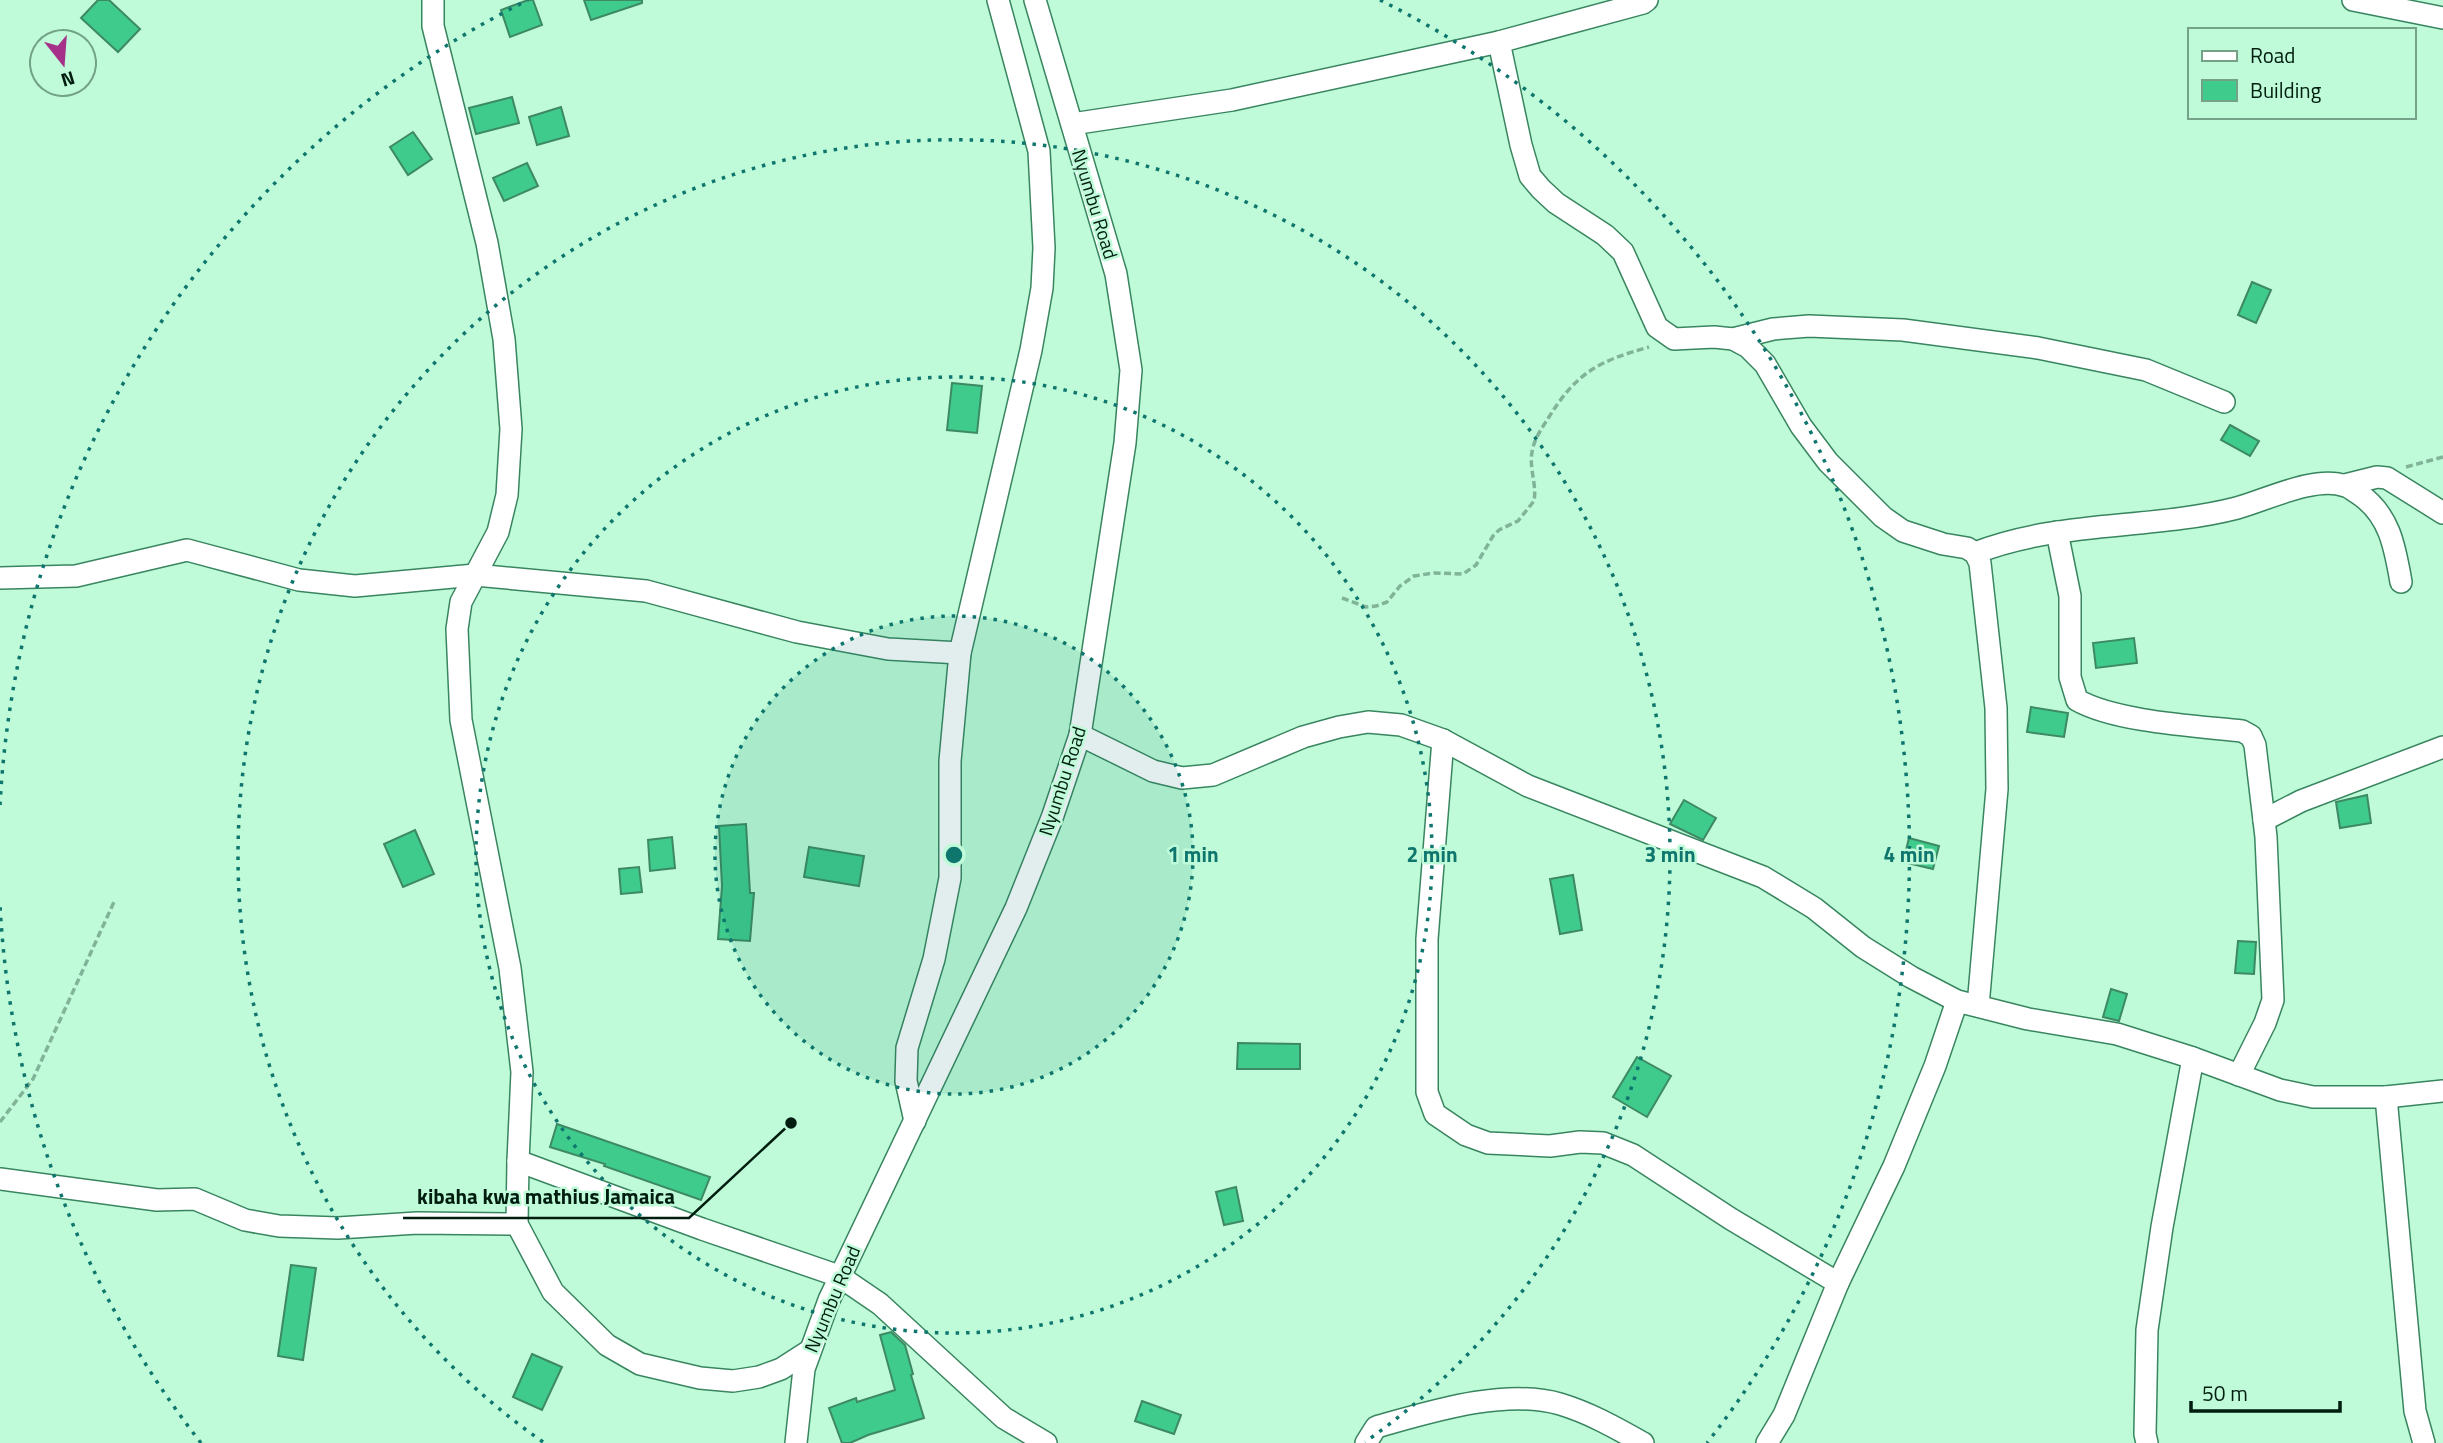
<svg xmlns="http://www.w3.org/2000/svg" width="2443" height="1443" viewBox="0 0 2443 1443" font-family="'Titillium Web',sans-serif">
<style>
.building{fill:#3fcb8c;stroke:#3d8963;stroke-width:2}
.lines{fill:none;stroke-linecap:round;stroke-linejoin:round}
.minor-casing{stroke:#398560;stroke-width:24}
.path{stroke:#81b398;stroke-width:3.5;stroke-dasharray:7 3.5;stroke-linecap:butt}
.minor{stroke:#fff;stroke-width:21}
.ring{fill:none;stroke:#0f766e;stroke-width:3.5;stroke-dasharray:3.5 7}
.labels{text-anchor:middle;stroke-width:5;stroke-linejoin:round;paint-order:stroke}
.street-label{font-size:19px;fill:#001d0f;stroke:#bffbd9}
.centre{fill:#0f766e;stroke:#bffbd9;stroke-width:3.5}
.ring-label{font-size:21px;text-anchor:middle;font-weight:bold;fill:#0f766e;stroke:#bffbd9;stroke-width:5;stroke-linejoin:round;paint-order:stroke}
.leader{fill:none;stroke:#001d0f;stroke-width:2.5}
.callout-dot{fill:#001d0f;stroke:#bffbd9;stroke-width:2.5}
.callout-label{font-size:21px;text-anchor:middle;font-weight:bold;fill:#001d0f;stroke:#bffbd9;stroke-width:5;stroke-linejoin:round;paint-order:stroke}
</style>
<rect width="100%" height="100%" fill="#bffbd9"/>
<g class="building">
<path d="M98,0h11l31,29 -22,23 -37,-34z"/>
<path d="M528,0h5l9,25 -32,12 -9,-27z"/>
<path d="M584,0h58v3l-51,17z"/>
<path d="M512,97l7,26 -43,11 -7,-26z"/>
<path d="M561,107l8,29 -32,9 -8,-28z"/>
<path d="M413,132l19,27 -24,16 -18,-28z"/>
<path d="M527,163l11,23 -34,15 -11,-23z"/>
<path d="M2252,282l19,8 -15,33 -18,-8z"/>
<path d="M952,383l30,3 -5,47 -30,-3z"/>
<path d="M2230,425l29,16 -9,15 -29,-16z"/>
<path d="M2134,638l3,25 -41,5 -3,-25z"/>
<path d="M2031,707l37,6 -4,24 -37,-5z"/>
<path d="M2367,795l4,28 -31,5 -4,-26z"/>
<path d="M1684,800l32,18 -13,22 -33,-16z"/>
<path d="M746,824l4,69h4l-4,48 -32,-2 4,-53 -3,-60z"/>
<path d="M415,830l19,44 -31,13 -19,-43z"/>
<path d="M672,837l3,31 -25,3 -2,-31z"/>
<path d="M1909,838l30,8 -6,23 -30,-7z"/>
<path d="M809,847l55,9 -5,30 -55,-9z"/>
<path d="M639,867l3,25 -21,2 -2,-25z"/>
<path d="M1573,875l9,55 -22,4 -10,-55z"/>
<path d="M2238,941l18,1 -2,32 -19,-1z"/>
<path d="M2111,989l16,5 -8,27 -16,-4z"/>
<path d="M1238,1043l62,1v25h-63z"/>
<path d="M1637,1057l34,19 -24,41 -34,-20z"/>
<path d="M557,1124l153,53 -9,23 -97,-34 1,-2 -55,-17z"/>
<path d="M1236,1187l7,34 -19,4 -8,-33z"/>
<path d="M291,1265l25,3 -13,92 -25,-4z"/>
<path d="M891,1332l14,13 8,29 -2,1 13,43 -56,17 -18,8h-8l-13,-35 27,-10 1,4 38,-12 -15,-55z"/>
<path d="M532,1354l30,13 -20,43 -29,-13z"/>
<path d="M1142,1401l39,14 -7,19 -39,-13z"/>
</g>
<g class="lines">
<defs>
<g id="minor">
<path d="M433,0v26l54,217 17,96 7,90 -4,66 -9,37 -37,70 -4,27 4,91 49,248 12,104 -4,89 -1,63 36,68 54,53 33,19 60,14 33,3 26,-4 22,-8 28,-18"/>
<path d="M2353,0l90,18"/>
<path d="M1499,42l22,103 9,31 11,13 15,14 49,32 18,17 34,75 17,12 40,-2 19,2 15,8 17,17 36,62 27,36 55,55 20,14 40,13 24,4 8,5 5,10 16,145 1,81 -19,217"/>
<path d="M1072,124l160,-24 267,-58 144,-39 4,-3"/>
<path d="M1733,339l40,-10 36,-3 94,4 135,18 108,22 78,32"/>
<path d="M2345,485l32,-8 10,1 56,35"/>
<path d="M2057,532l13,64v81l7,23c39,22 120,26 165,31l9,5 4,9 11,92 7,163 -8,23 -26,52"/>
<path d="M1975,553c84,-33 176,-23 262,-45 29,-8 79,-33 108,-22 5,1 10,6 14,8 31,21 36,54 42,88"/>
<path d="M0,578l76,-2 111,-26 112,30 56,6 120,-11 171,16 151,41 91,17 72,4"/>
<path d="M1080,735l73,36 29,7 31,-3 90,-38 36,-10 29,-5 33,3 42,15 85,46 235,91 51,31 49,39 48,30 46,24 71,18 89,15 76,24 87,32 33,7h73l57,-6"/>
<path d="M1443,740l-16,199v153l8,22 31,21 22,8 62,3 30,-4 23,1 30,12 98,64 107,64"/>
<path d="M2264,820l37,-19 142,-54"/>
<path d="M2386,1097l29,314 9,32"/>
<path d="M915,1121l-9,-40 1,-33 27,-89 16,-81v-117l10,-108 71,-303 11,-62 2,-40 -5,-97 -41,-151"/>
<path d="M518,1161l184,68 137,47 41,28 124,114 42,25"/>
<path d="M0,1179l157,21 38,-1 50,21 34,6 59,2 79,-5 100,1"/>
<path d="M796,1443l8,-74 25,-69 187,-392 36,-90 28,-83 45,-292 6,-73 -15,-96 -81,-274"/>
<path d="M1366,1443l10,-16c54,-15 128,-39 184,-23 30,9 56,24 83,39"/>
<path d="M1767,1443l17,-28 54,-132 56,-117 41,-100 22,-65"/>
<path d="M2147,1443l-2,-9 2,-104 15,-103 31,-169"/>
</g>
</defs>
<use href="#minor" class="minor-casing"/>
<g class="path">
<path d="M2406,467l37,-10"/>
<path d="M1342,598l24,9 10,-1 11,-4 13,-16 14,-10 20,-3 29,1 13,-9 17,-29 6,-6 19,-9 16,-20c3,-16 -5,-33 -2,-49 2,-13 10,-24 17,-35 28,-45 50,-56 100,-70"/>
<path d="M0,1122l33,-43 81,-177"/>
</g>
<use href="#minor" class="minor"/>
</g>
<circle cx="954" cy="855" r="239" fill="#0f766e" fill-opacity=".12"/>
<g class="ring">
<circle cx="954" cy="855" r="239"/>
<circle cx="954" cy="855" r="478"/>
<path d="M543 1442A716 716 0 1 1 1365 1442"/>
<path d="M201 1443A955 955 0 0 1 0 905M0 805A955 955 0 0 1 528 0M1380 0A955 955 0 0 1 1707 1443"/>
</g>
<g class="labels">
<g class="street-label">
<text transform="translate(1095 204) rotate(73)" y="7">Nyumbu Road</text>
<text transform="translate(1062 781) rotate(-72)" y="7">Nyumbu Road</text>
<text transform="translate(832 1299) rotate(-67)" y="7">Nyumbu Road</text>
</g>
</g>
<circle cx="954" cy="855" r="10" class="centre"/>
<g class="ring-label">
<text x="1193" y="862">1 min</text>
<text x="1432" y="862">2 min</text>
<text x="1670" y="862">3 min</text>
<text x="1909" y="862">4 min</text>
</g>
<path class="leader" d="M791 1123L689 1218H403"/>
<circle class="callout-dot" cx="791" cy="1123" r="7"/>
<g class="callout-label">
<text x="546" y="1204">kibaha kwa mathius Jamaica</text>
</g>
<rect x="2188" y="28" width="228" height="91" fill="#bffbd9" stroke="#73a288" stroke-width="2"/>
<rect x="2202" y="51" width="35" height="10" fill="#ffffff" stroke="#73a288" stroke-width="2"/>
<text x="2250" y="63" font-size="21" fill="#001d0f">Road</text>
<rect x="2202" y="80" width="35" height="21" fill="#3fcb8c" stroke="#73a288" stroke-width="2"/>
<text x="2250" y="98" font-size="21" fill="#001d0f">Building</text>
<g transform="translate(63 63) rotate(163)"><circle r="33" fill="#bffbd9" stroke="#73a288" stroke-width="2"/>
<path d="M0-5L12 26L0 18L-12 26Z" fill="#a63189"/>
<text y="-10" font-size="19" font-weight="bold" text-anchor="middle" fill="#001d0f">N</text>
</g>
<path d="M2191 1401v10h149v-10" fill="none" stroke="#001d0f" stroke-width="3.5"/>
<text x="2202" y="1401" font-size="21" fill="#001d0f" stroke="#bffbd9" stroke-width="5" paint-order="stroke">50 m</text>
</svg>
